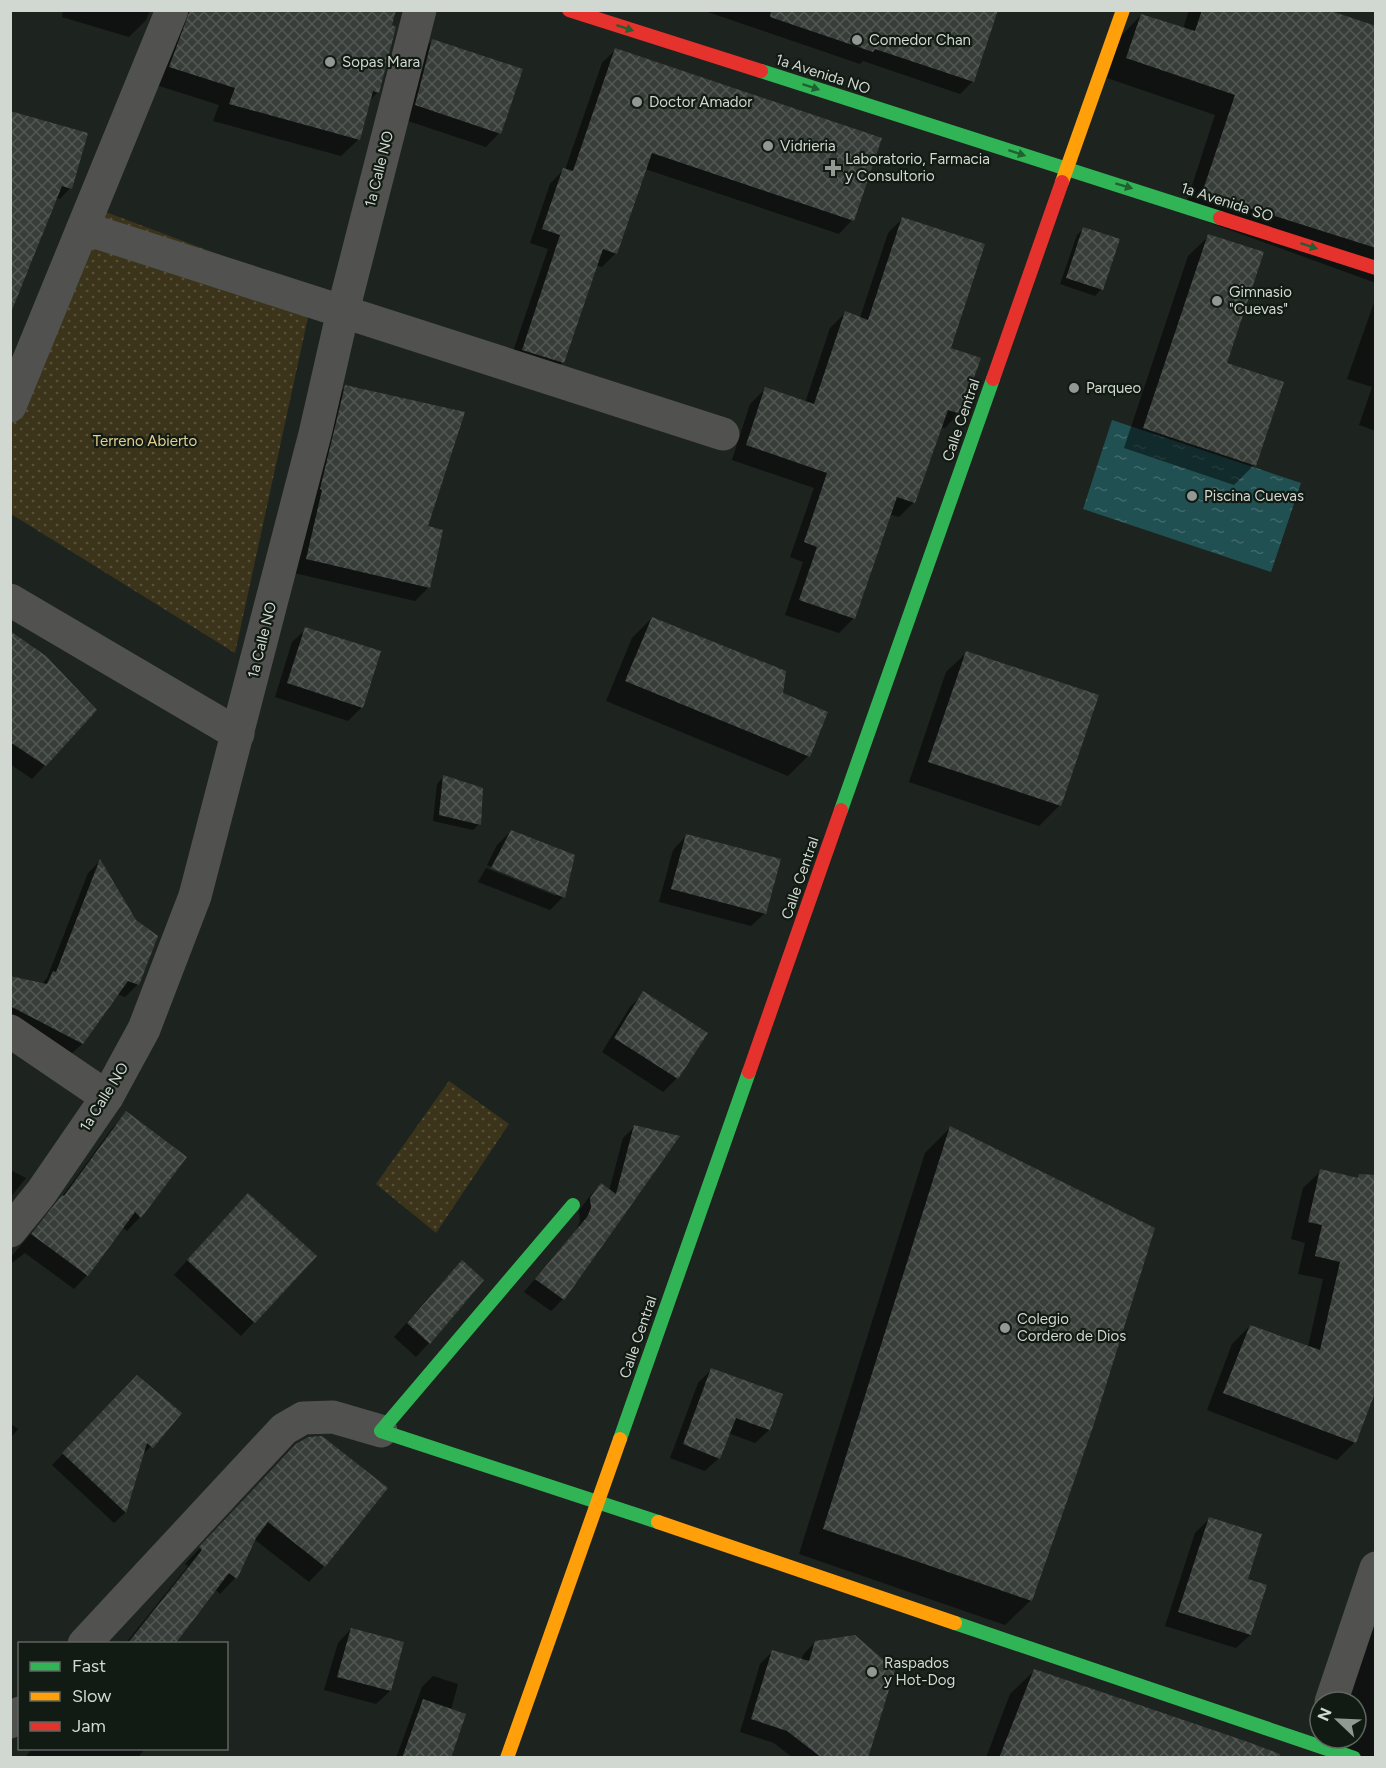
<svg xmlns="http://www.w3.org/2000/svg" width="1386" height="1768" viewBox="0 0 1386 1768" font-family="Figtree,sans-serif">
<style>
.park{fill:url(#park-dots)}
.water{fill:url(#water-ripples)}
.shadow{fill:#0007}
.building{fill:url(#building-cross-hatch)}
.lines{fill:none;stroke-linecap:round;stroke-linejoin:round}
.street{stroke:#51524f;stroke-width:33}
.fast{stroke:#30b455;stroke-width:14}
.slow{stroke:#ff9f0a;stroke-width:14}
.jam{stroke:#e5322d;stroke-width:14}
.oneway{fill:#206031}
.poi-dot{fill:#929892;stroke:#121b13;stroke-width:2}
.labels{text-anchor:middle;stroke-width:4.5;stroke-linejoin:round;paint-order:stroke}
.poi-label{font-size:15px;fill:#d1d7d1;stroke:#121b13;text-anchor:start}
.street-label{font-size:15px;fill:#d1d7d1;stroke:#121b13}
.park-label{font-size:15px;fill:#e3ce8f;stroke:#121b13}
</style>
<defs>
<pattern id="park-dots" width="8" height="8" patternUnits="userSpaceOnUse" patternTransform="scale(1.5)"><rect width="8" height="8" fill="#3b341b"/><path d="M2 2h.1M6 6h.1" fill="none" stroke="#56513b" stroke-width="1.8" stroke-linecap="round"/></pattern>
<pattern id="water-ripples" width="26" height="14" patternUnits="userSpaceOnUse" patternTransform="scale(1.5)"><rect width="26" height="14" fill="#215052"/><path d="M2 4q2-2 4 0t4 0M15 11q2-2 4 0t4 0" fill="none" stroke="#40686a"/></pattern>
<pattern id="building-cross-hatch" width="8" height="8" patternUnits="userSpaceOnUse" patternTransform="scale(1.5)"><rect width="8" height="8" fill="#373d39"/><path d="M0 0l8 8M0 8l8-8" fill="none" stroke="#535855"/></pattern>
</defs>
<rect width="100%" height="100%" fill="#1d231e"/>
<g class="park">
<path d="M95,208l219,82 -79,363 -224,-139 -1,-95z"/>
<path d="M449,1081l60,43 -73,109 -60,-49z"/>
</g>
<path class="water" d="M1112,420l189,63 -30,89 -188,-63z"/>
<g class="shadow">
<path d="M63,10h87l-4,10 -17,17 -67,-20z"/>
<path d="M163,10h231l-16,82 -9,9 -10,38 -18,17 -128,-35 6,-16 -66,-21z"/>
<path d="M702,10h204l67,71 -13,13 -97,-33 -3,3z"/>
<path d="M1189,10h134l53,17v256l-193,-70 32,-98 -108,-37 14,-42 20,-21 42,14z"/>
<path d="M432,41l67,92 -13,14 -84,-28 17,-65z"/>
<path d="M615,50l237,170 -13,14 -194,-65 -29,84 -14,14 -6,-2 -33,97 -14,14 -40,-13 39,-114 -18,-6 20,-59 13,-14h2l37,-107z"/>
<path d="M10,112l60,76 -10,11 -4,-1 -27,70 -19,38z"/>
<path d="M902,219l57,194 -14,15 -5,-1 -26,75 -15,15 -10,-3 -35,104 -15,15 -54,-18 18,-53 -13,-5 24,-69 -82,-28 18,-56 15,-15 40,14 25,-75 15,-15 15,5 28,-85z"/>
<path d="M1083,229l18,60 -6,7 -35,-12 17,-49z"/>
<path d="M1209,236l16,128 29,101 -20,20 -110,-37 64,-192z"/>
<path d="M1376,297v134l-17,-6 13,-38 -25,-8z"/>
<path d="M346,387l80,140 3,60 -14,14 -121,-28 38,-173z"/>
<path d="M652,618l129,76 27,62 -20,20 -182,-75 26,-63z"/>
<path d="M306,629l56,78 -14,14 -73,-24 17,-55z"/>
<path d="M967,652l130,44 -38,110 -20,20 -130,-44 37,-110z"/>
<path d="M43,682l2,83 -13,14 -22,-15v-18z"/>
<path d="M443,777l36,47 -6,6 -40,-9 4,-37z"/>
<path d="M511,831l52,66 -13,13 -72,-28 8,-14 70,28v-3l-69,-28 10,-20z"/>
<path d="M686,836l79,77 -14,13 -92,-24 14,-52z"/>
<path d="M100,861l38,123 -13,13 -8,-3 -35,50 -13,12 -59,-31v-47l32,6 5,-6 41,-105z"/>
<path d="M644,993l62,40 -29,45 -14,14 -61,-40 28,-45z"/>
<path d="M127,1113l58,44 -45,60 -13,14 -5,-4 -35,48 -13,14 -49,-36 -13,10 -2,-5 48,-56 55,-75z"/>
<path d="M635,1126l43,11 -115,162 -12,12 -27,-19 52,-61 4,-10 -1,-10 10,-14 12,-12 8,6 14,-53z"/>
<path d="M950,1128l81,472 -26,25 -206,-71 126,-401z"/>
<path d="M10,1170l16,8 -16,20z"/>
<path d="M1321,1171l55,12 -21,259 -18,18 -130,-50 25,-66 18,-18 58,21 15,-68 -25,-5 7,-31 -14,-4 12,-51z"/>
<path d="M235,1208l80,48 -74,80 -67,-61z"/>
<path d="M448,1276l-19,67 -13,14 -22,-20z"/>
<path d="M711,1370l70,25 -12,35 -14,13 -27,-10 -9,25 -14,13 -35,-13 28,-75z"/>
<path d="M137,1377l43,36 -39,44 -16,56 -11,10 -62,-58z"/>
<path d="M10,1423l8,6 -8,10z"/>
<path d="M280,1461l106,27 -62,78 -15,16 -55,-43 -19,39 -15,16 -5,-5 -42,55h-48l63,-78 -3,-2z"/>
<path d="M1209,1519l37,61 19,6 -15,49 -14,13 -71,-22 30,-93z"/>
<path d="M1376,1620v138h-15l-24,-20h19v-36h-7z"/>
<path d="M351,1629l52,14 -13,48 -14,13 -52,-14 14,-47z"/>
<path d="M815,1642l51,116h-73l-19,-15 -34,-11 20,-68 12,-12 29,8 2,-5z"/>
<path d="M1034,1671l253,87h-301l24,-64z"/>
<path d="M433,1676l25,8 -7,26 -2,48h-53l26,-71z"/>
<path d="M32,1748h113l-7,10h-113z"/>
</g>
<g class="building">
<path d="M190,10h206l-4,15 4,2 -17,66 -6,-2 -13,49 -131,-36 6,-16 -66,-21z"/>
<path d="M771,10h227l-24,72 -99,-33 -2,3 -103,-35z"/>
<path d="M1202,10h126l48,16v222l-174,-55 33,-98 -109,-37 15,-44 54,17z"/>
<path d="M432,39l91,30 -22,65 -86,-29z"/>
<path d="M615,48l267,90 -28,83 -202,-68 -35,101 -14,-5 -39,114 -42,-13 38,-115 -18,-6 21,-61 10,3z"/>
<path d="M10,111l78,22 -16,56 -10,-3 -50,124z"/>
<path d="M902,217l83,27 -34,104 30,10 -20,56 -13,-4 -33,93 -18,-6 -42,122 -56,-19 18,-53 -13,-5 23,-69 -81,-28 19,-58 49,17 31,-93 23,9z"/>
<path d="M1083,227l37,12 -17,51 -37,-12z"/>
<path d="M1208,234l56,18 -37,111 57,19 -28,84 -113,-38z"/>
<path d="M345,385l120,27 -37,114 15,4 -13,58 -124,-29 16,-69 -2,-1z"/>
<path d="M652,617l134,54 -3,22 45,19 -18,45 -185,-76z"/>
<path d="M305,627l76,24 -18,57 -76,-25z"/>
<path d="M10,631l36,25 51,54 -51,56 -36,-24z"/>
<path d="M966,651l133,44 -38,111 -133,-44z"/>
<path d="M443,775l40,13 -2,37 -42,-10z"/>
<path d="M511,830l64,25 -10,43 -74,-30z"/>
<path d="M686,834l95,25 -15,55 -95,-25z"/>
<path d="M100,859l36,61 22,16 -19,49 -11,-4 -45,63 -73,-38v-30l37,8 6,-13 3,1z"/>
<path d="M643,991l65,42 -30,46 -64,-41z"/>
<path d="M126,1111l61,46 -46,61 -6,-6 -47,64 -57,-42 31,-39 2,1z"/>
<path d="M634,1125l46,11 -116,164 -29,-21 52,-62 4,-9 -1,-10 11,-15 15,11z"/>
<path d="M950,1126l205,102 -62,199 -61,174 -209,-72z"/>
<path d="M1320,1169l38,9 1,-4 17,1v215l-20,53 -133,-50 27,-68 70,25 20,-88 -25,-6 7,-31 -14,-3z"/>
<path d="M248,1193l69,63 -62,67 -68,-63z"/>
<path d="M462,1260l22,20 -54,64 -23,-21z"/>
<path d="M711,1368l72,26 -13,36 -34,-12 -16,41 -37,-15z"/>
<path d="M137,1375l45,38 -29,35 -6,-5 -21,70 -64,-60z"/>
<path d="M322,1436l66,52 -63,79 -57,-45 -12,16 -19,41 -8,-6 -54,71h-48l75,-94 -3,-3 97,-103 12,-7z"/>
<path d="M1209,1517l53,17 -14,45 19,6 -16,50 -73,-23z"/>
<path d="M351,1628l53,14 -13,49 -54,-14z"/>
<path d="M855,1635l40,35 -27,88h-46l-35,-27 -36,-12 21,-69 37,11 6,-20z"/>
<path d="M1034,1669l214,73 32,12 -1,4h-280z"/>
<path d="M423,1699l43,15 -15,44h-49z"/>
</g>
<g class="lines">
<g class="street">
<path d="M83,228l640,206"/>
<path d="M10,406l162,-396"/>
<path d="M10,600l228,134"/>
<path d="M10,1031l97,66"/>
<path d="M10,1231l31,-38 66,-96 37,-68 51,-133 120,-462 28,-123 77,-301"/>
<path d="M84,1644l200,-215 19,-11 30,-1 48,14"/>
<path d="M1331,1702l45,-134"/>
<path d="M10,1722l10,-9"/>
</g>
<g class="fast">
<path d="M761,71l459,147"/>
<path d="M841,810l152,-431"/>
<path d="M573,1205l-192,226 277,91"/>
<path d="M620,1439l129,-367"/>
<path d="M955,1623l399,135"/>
</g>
<g class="slow">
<path d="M1062,182l61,-172"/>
<path d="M658,1522l297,101"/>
<path d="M507,1758l113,-319"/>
</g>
<g class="jam">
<path d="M569,10l192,61"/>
<path d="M1220,218l156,50"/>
<path d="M993,379l69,-197"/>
<path d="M749,1072l92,-262"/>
</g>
</g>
<defs><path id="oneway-solid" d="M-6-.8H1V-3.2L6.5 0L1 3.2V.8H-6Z" transform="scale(1.5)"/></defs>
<g class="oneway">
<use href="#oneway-solid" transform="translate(625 28) rotate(18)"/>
<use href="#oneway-solid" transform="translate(811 87) rotate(18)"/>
<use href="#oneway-solid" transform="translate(1017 153) rotate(18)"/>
<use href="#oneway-solid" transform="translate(1124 186) rotate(17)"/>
<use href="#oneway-solid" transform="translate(1309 246) rotate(18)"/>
</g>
<g class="poi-dot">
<circle cx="857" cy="40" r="6"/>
<circle cx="330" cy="62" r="6"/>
<circle cx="637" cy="102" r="6"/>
<circle cx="768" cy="146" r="6"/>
<path d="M830 159h6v6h6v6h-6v6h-6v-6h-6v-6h6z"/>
<circle cx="1217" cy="301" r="6"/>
<circle cx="1074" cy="388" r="6"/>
<circle cx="1192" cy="496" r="6"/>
<circle cx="1005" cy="1328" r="6"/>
<circle cx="872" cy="1672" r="6"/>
</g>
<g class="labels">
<g class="poi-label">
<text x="869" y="45">Comedor Chan</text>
<text x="342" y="67">Sopas Mara</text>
<text x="649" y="107">Doctor Amador</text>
<text x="780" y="151">Vidrieria</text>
<text x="845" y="164">Laboratorio, Farmacia<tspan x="845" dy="17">y Consultorio</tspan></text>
<text x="1229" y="297">Gimnasio<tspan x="1229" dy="17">"Cuevas"</tspan></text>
<text x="1086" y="393">Parqueo</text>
<text x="1204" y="501">Piscina Cuevas</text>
<text x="1017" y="1324">Colegio<tspan x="1017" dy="17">Cordero de Dios</tspan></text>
<text x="884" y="1668">Raspados<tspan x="884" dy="17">y Hot-Dog</tspan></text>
</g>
<g class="street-label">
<text transform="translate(823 74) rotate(18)" y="5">1a Avenida NO</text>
<text transform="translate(379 169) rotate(-76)" y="5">1a Calle NO</text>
<text transform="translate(1227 202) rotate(18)" y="5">1a Avenida SO</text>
<text transform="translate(961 420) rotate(-71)" y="5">Calle Central</text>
<text transform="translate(262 640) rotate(-76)" y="5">1a Calle NO</text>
<text transform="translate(800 878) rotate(-71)" y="5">Calle Central</text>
<text transform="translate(104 1097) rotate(-58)" y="5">1a Calle NO</text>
<text transform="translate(638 1337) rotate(-71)" y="5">Calle Central</text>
</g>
<g class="park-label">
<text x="145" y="446">Terreno Abierto</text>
</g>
</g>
<rect width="1386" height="1768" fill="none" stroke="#d1d7d1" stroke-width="24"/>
<rect x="18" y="1642" width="210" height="108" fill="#121b13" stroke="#5e665f" stroke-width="1.5"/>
<rect x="30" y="1662" width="30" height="9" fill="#30b455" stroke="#5e665f" stroke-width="1.5"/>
<text x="72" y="1672" font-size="18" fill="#d1d7d1">Fast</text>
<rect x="30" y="1692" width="30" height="9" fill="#ff9f0a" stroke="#5e665f" stroke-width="1.5"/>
<text x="72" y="1702" font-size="18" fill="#d1d7d1">Slow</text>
<rect x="30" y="1722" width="30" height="9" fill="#e5322d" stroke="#5e665f" stroke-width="1.5"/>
<text x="72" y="1732" font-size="18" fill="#d1d7d1">Jam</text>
<g transform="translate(1338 1720) rotate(293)"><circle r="28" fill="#121b13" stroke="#5e665f" stroke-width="1.5"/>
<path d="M0-4.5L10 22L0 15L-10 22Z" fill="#929892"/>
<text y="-9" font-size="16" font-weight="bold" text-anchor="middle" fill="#d1d7d1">N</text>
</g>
</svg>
